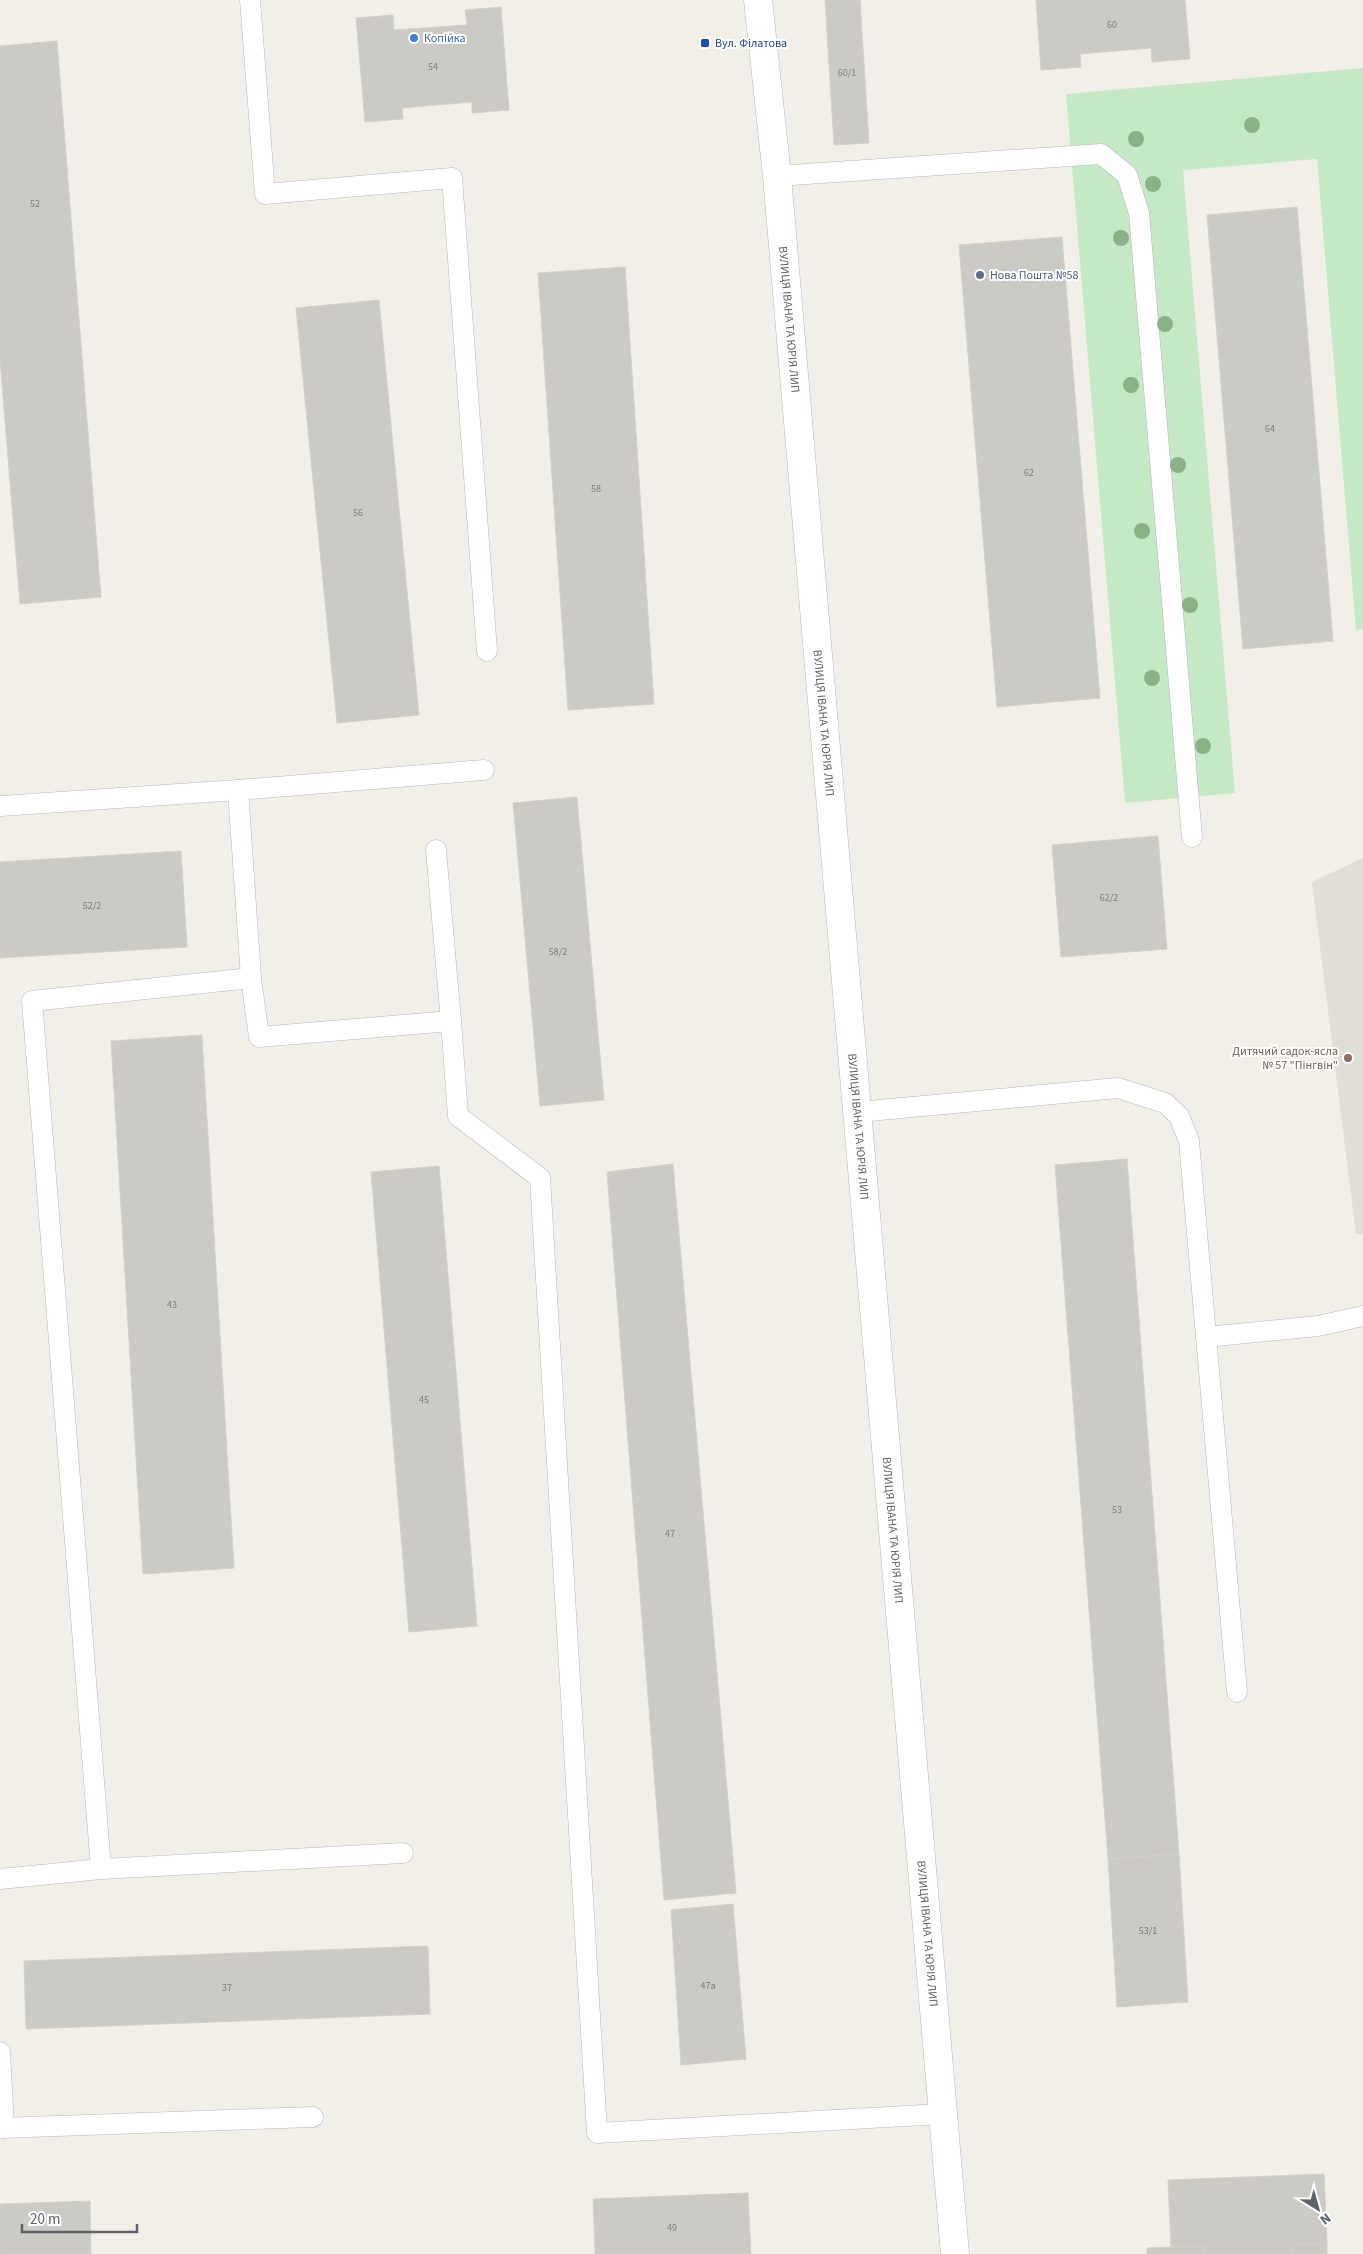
<svg xmlns="http://www.w3.org/2000/svg" width="1363" height="2254" viewBox="0 0 1363 2254" font-family="'Source Sans 3',sans-serif">
<style>
.education{fill:#e1ded6}
.green{fill:#c5e8c5}
.building{fill:#cccac5;stroke:#d6d1c6}
.lines{fill:none;stroke-linecap:round;stroke-linejoin:round}
.service-casing{stroke:#b5b8bc;stroke-width:21}
.tertiary-casing{stroke:#b5b8bc;stroke-width:29}
.service{stroke:#fff;stroke-width:20}
.tertiary{stroke:#fff;stroke-width:28}
.tree{fill:#89b387}
.shop-dot{fill:#3f7fe0;stroke:#fff;stroke-width:2}
.transit-dot{fill:#1a4fb4;stroke:#fff;stroke-width:2}
.service-dot{fill:#5c6f8a;stroke:#fff;stroke-width:2}
.education-dot{fill:#8d6e63;stroke:#fff;stroke-width:2}
.labels{text-anchor:middle;stroke-width:4;stroke-linejoin:round;paint-order:stroke}
.number-label{font-size:10px;fill:#7a7d7f}
.shop-label{font-size:12px;fill:#366cbe;stroke:#fff;text-anchor:start}
.transit-label{font-size:12px;fill:#164399;stroke:#fff;text-anchor:start}
.service-label{font-size:12px;fill:#4e5e75;stroke:#fff;text-anchor:start}
.street-label{font-size:12px;fill:#5f6368;stroke:#fff}
.education-label{font-size:12px;fill:#785e54;stroke:#fff;text-anchor:end}
</style>
<rect width="100%" height="100%" fill="#f1efe8"/>
<path class="education" d="M1363,858v376h-7l-44,-352z"/>
<path class="green" d="M1363,68v561l-7,1 -39,-471 -134,11 52,623 -110,10 -59,-709z"/>
<g class="building">
<path d="M825,0h35l9,143 -35,2z"/>
<path d="M1036,0h149l5,59 -38,3 -1,-14 -71,6 1,13 -40,3z"/>
<path d="M501,7l8,103 -37,3v-11l-70,6 1,11 -38,3 -9,-104 37,-3 1,15 73,-5 -2,-15z"/>
<path d="M57,41l44,556 -81,7 -20,-244v-314z"/>
<path d="M1297,207l36,434 -90,8 -36,-434z"/>
<path d="M1062,237l38,461 -103,9 -38,-462z"/>
<path d="M625,267l29,437 -86,6 -30,-437z"/>
<path d="M379,300l40,415 -82,8 -41,-415z"/>
<path d="M577,797l27,303 -64,6 -27,-303z"/>
<path d="M1158,836l9,113 -106,8 -9,-112z"/>
<path d="M181,851l6,96 -187,11v-96z"/>
<path d="M202,1035l32,533 -91,6 -32,-533z"/>
<path d="M1127,1159l52,695 -71,5 -53,-694z"/>
<path d="M673,1164l63,729 -72,7 -57,-728z"/>
<path d="M439,1166l38,460 -68,6 -38,-460z"/>
<path d="M1179,1854l9,148 -71,5 -9,-148z"/>
<path d="M733,1904l13,155 -65,6 -10,-155z"/>
<path d="M428,1946l2,68 -404,15 -2,-68z"/>
<path d="M1324,2174l3,69 -35,1 -1,10h-86v-8l-34,1 -3,-67z"/>
<path d="M748,2193l3,61h-156l-2,-55z"/>
<path d="M90,2201l1,53h-91v-50z"/>
<path d="M1327,2243v11h-36l1,-10z"/>
<path d="M1205,2246v8h-58v-6z"/>
</g>
<g class="lines">
<defs>
<g id="service">
<path d="M250,0l15,194 187,-16 35,473"/>
<path d="M777,176l324,-22 26,21 12,38 53,624"/>
<path d="M238,790l246,-20"/>
<path d="M0,806l238,-16 13,188 -219,23 69,868 -101,10"/>
<path d="M251,978l8,59 192,-16 -15,-171"/>
<path d="M451,1021l7,95 82,62 57,955 345,-19"/>
<path d="M858,1112l260,-24 47,15 14,13 10,25 48,551"/>
<path d="M1206,1337l112,-11 45,-10"/>
<path d="M101,1869l302,-16"/>
<path d="M0,2052l4,76"/>
<path d="M0,2128l313,-11"/>
</g>
<g id="tertiary">
<path id="s1" d="M758,0l19,176 178,2078"/>
</g>
</defs>
<use href="#service" class="service-casing"/>
<use href="#tertiary" class="tertiary-casing"/>
<use href="#service" class="service"/>
<use href="#tertiary" class="tertiary"/>
</g>
<g class="tree">
<circle cx="1252" cy="125" r="8"/>
<circle cx="1136" cy="139" r="8"/>
<circle cx="1153" cy="184" r="8"/>
<circle cx="1121" cy="238" r="8"/>
<circle cx="1165" cy="324" r="8"/>
<circle cx="1131" cy="385" r="8"/>
<circle cx="1178" cy="465" r="8"/>
<circle cx="1142" cy="531" r="8"/>
<circle cx="1190" cy="605" r="8"/>
<circle cx="1152" cy="678" r="8"/>
<circle cx="1203" cy="746" r="8"/>
</g>
<circle class="shop-dot" cx="414" cy="38" r="5"/>
<rect class="transit-dot" x="700" y="38" width="10" height="10" rx="2.5"/>
<circle class="service-dot" cx="980" cy="275" r="5"/>
<circle class="education-dot" cx="1348" cy="1058" r="5"/>
<g class="labels">
<g class="number-label">
<text x="1112" y="28">60</text>
<text x="433" y="70">54</text>
<text x="847" y="76">60/1</text>
<text x="35" y="207">52</text>
<text x="1270" y="432">64</text>
<text x="1029" y="476">62</text>
<text x="596" y="492">58</text>
<text x="358" y="516">56</text>
<text x="1109" y="901">62/2</text>
<text x="92" y="909">52/2</text>
<text x="558" y="955">58/2</text>
<text x="172" y="1308">43</text>
<text x="424" y="1403">45</text>
<text x="1117" y="1513">53</text>
<text x="670" y="1537">47</text>
<text x="1148" y="1934">53/1</text>
<text x="708" y="1989">47а</text>
<text x="227" y="1991">37</text>
<text x="672" y="2231">49</text>
</g>
<g class="shop-label">
<text x="424" y="42">Копійка</text>
</g>
<g class="transit-label">
<text x="715" y="47">Вул. Філатова</text>
</g>
<g class="service-label">
<text x="990" y="279">Нова Пошта №58</text>
</g>
<g class="street-label">
<text dy="4" stroke="none"><textPath href="#s1" startOffset="321">ВУЛИЦЯ ІВАНА ТА ЮРІЯ ЛИП</textPath></text>
<text dy="4" stroke="none"><textPath href="#s1" startOffset="726">ВУЛИЦЯ ІВАНА ТА ЮРІЯ ЛИП</textPath></text>
<text dy="4" stroke="none"><textPath href="#s1" startOffset="1131">ВУЛИЦЯ ІВАНА ТА ЮРІЯ ЛИП</textPath></text>
<text dy="4" stroke="none"><textPath href="#s1" startOffset="1536">ВУЛИЦЯ ІВАНА ТА ЮРІЯ ЛИП</textPath></text>
<text dy="4" stroke="none"><textPath href="#s1" startOffset="1941">ВУЛИЦЯ ІВАНА ТА ЮРІЯ ЛИП</textPath></text>
</g>
<g class="education-label">
<text x="1338" y="1055">Дитячий садок-ясла<tspan x="1338" dy="14">№ 57 "Пінгвін"</tspan></text>
</g>
</g>
<g transform="translate(1318 2209) rotate(143)" stroke="#ffffff" stroke-width="4" paint-order="stroke">
<path d="M0-4L9 19L0 12L-9 19Z" fill="#5f6368"/>
<text y="-8" font-size="14" font-weight="bold" text-anchor="middle" fill="#5f6368">N</text>
</g>
<path d="M22 2224v8h115v-8" fill="none" stroke="#5f6368" stroke-width="2.5"/>
<text x="30" y="2224" font-size="15" fill="#5f6368" stroke="#ffffff" stroke-width="4" paint-order="stroke">20 m</text>
</svg>
